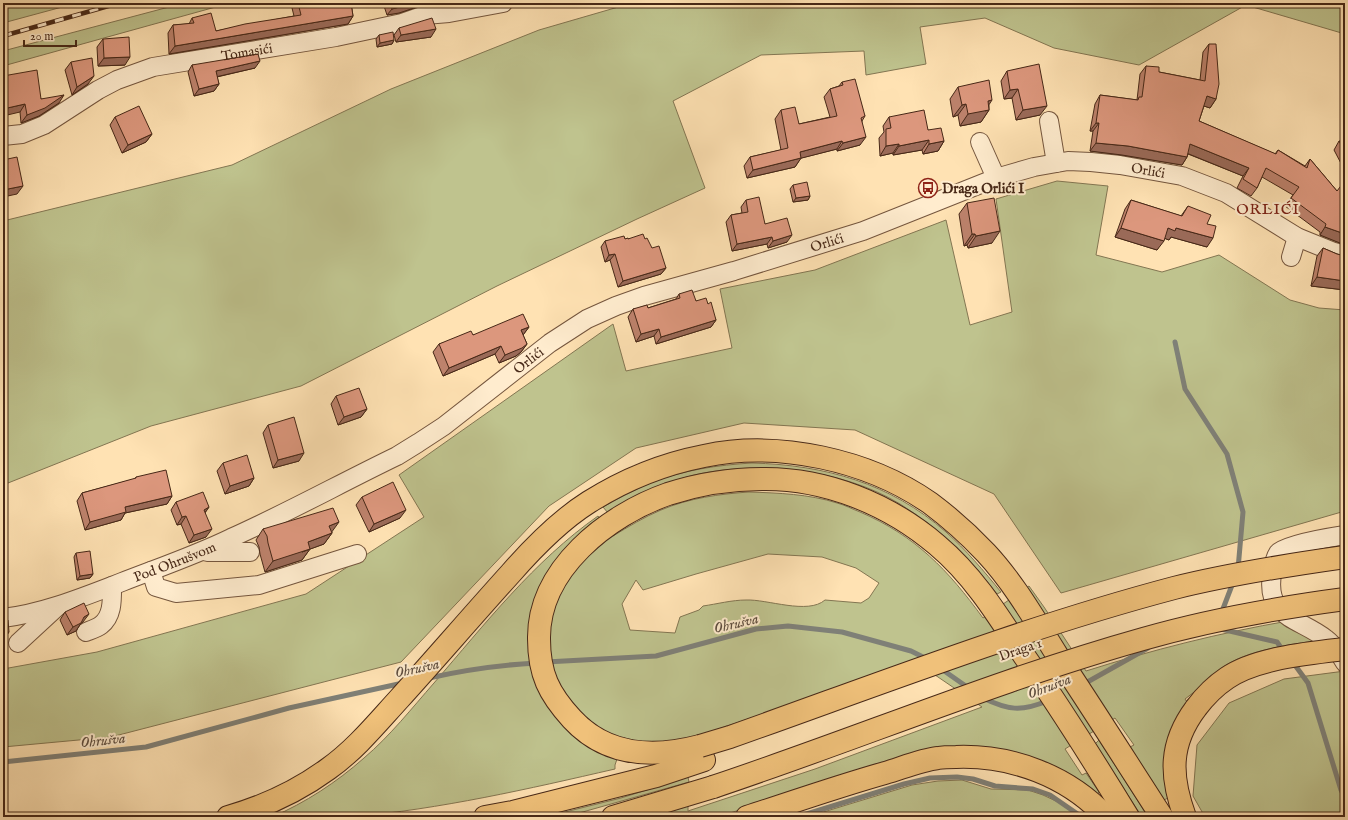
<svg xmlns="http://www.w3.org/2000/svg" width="1348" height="820" viewBox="0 0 1348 820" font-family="'IM FELL English',serif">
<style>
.green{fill:#bfc38e;stroke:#837652;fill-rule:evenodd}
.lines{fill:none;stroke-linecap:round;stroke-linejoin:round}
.stream{stroke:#7f8077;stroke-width:5}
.minor-casing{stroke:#75563e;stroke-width:20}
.highway-casing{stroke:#472817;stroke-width:24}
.minor{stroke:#ffecce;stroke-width:18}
.highway{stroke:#f0c17a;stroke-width:22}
.rail-casing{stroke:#472817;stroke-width:4.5}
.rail{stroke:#ffecce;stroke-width:3;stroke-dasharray:9;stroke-linecap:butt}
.highway-bridge-casing{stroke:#472817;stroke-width:24;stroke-linecap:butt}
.highway-bridge{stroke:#f0c17a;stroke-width:22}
.wall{fill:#bd826c;stroke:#472817}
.shaded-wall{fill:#9a6a58;stroke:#472817}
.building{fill:#dc977d;stroke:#472817}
.labels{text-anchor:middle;stroke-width:4;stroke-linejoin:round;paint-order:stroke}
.street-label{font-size:14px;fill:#472817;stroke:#ffecce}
.poi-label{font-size:14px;font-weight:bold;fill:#472817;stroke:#ffecce;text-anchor:start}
.neighbourhood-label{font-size:15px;letter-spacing:1px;fill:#7a1f14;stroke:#ffecce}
.water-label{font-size:15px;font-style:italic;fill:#5e4d3f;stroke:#ffecce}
</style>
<rect width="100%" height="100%" fill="#ffe2b3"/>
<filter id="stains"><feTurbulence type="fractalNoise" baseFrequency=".005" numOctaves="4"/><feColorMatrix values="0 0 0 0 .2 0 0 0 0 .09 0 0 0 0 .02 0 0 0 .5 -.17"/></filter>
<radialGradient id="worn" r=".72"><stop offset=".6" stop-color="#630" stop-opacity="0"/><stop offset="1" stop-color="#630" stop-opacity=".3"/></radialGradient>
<g class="green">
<path d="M3,3h74l-74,20z"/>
<path d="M184,3h46l-227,63v-15z"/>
<path d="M632,3h713v31l-99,-29 -107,60 -85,-17 -69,-30 -65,9 6,37 -60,11 -2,-24 -103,4 -88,46 32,87 -68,31 -140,67 -196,100 -150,40 -148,59v-264l229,-56 159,-76 148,-59z"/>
<path d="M1057,181l51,5 -12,69 66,17 57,-17 71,45 29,8 26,2v201l-284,82 -67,-99 -139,-64 -111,-7 -108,25 -87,58 -148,156 -290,75 -108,10v-78l94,-17 209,-58 118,-77 -25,-42 214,-151 13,47 106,-23 -12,-59 95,-19 131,-50 24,105 42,-13 -16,-113z"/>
<path d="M752,463c73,2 138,20 194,69 20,18 38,39 55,60l-4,2c-27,-35 -58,-66 -97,-90 -58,-35 -140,-44 -206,-29 -30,7 -58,24 -86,38l-5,-6c16,-9 31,-17 47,-24 33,-13 68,-18 102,-20z"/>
<path d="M749,492c29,1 60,2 88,11 8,2 15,6 23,9 56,24 88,58 123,106l46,-32 15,21 42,64c66,-21 133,-38 202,-50l25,20c-30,5 -64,9 -90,26 -14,9 -24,23 -38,32l2,3 -2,3 -17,93 -4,2 -34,-53 4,-2 -19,-27 -50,31 17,26 4,-2 13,19 -2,3 -85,-41 -208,35 -86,28h-66l36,-11v5l127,-42 167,-62 -66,-45 -221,75c-24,5 -47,8 -71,1l-9,27v4c-87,20 -174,40 -264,48 -26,2 -53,0 -79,0 33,-14 65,-35 92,-59 26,-22 48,-50 70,-75 51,-59 100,-122 164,-167l15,20c15,-9 31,-19 48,-26 28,-12 59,-16 88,-18zM768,554l54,3 34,11 23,15 -10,15 -8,5 -36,-3c-17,15 -58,-1 -79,0 -14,0 -29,4 -43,6l-4,4 -19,7 -5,16 -45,-3 -8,-26 14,-24 7,10 53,-16z"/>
<path d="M1345,671v146h-140l-12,-21 4,-51 32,-42 55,-24z"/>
<path d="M1099,740l49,77h-6l-47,-73z"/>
<path d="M688,777l1,5 -117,33 -10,2h-17l76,-19z"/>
<path d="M962,780l29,9 37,1 15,5 15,7 21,15h-272l105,-32 26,-4z"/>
</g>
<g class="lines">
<g class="stream">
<path d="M1175,342l10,47 42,65 16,58 -5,57"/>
<path d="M1221,614l13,-34"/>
<path d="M1221,629l56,13 7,10"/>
<path d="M1292,661l16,22 33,107 4,8"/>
<path d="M546,662l110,-6 100,-27 32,-3 54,6 69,19 16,8"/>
<path d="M940,668l30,21"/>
<path d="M429,678c35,-8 70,-13 107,-15"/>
<path d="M1082,685l66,-37"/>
<path d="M983,698c25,12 38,14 64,3"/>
<path d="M3,762l143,-15 143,-39 114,-25"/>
<path d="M797,817l107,-33 26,-6 27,-1 16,2 22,7 38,3 17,6 32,22"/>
</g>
<defs>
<g id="minor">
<path d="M1049,121l7,42"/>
<path id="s1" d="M3,136l19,-2 22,-9 54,-35 19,-10 36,-13 183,-30 66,-14 23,-8 24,-2 54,-10"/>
<path d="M980,142l16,36"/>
<path d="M1291,257l6,-20"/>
<path d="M1345,535c-13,2 -61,10 -67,18 -4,6 -5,15 -6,21 -7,45 28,44 54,65 8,6 14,15 19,24"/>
<path d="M207,552h43"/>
<path d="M151,571l5,16 20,6 83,-8 98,-31"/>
<path id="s2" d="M3,618c41,-5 80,-21 119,-36 36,-14 74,-27 109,-44 56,-25 110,-55 166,-82l21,-13 26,-17 106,-83 37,-24 29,-13 28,-10 90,-25 129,-40 133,-53 38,-11 34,-6 23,1 29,3 62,11 44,17 71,44 37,15 11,3"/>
<path d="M86,632c5,-2 11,-4 15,-7 12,-9 11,-26 11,-39"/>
<path d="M18,643l39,-36"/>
</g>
<g id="highway">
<path d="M700,746c-46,12 -93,11 -128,-27 -23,-25 -33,-45 -33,-80 -1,-70 69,-124 129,-145 31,-10 62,-15 94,-15 63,-1 127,25 175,66 37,31 62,72 88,112 36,52 70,106 103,160"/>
<path d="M228,817c35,-10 70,-26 100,-48 27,-19 49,-46 71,-70 38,-42 74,-84 112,-126 21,-24 51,-54 78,-71 35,-22 74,-38 115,-46 74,-16 164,4 226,47 20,15 39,32 56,50 28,30 49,67 71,102 36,54 70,108 105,162"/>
<path d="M485,817l28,-5 143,-36 48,-16"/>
<path d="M613,817l100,-30"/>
<path d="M747,817c46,-15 92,-31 138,-44 17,-5 36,-13 53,-15 6,-1 12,-1 18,-1 56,-2 112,19 150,60"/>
<path d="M1185,817c-15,-41 -16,-73 11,-109"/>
</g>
</defs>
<use href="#minor" class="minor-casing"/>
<use href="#highway" class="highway-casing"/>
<use href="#minor" class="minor"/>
<use href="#highway" class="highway"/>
<defs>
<path id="rail" d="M3,36l116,-33"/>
</defs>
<use href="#rail" class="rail-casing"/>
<use href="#rail" class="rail"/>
<defs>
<g id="highway-bridge">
<path d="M1196,708c9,-12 19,-22 31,-30 29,-20 83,-25 118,-29"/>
<path d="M700,746l30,-9c147,-52 293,-109 444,-149 56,-14 114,-23 171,-31"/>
<path d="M713,787c144,-48 284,-107 430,-148 66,-19 134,-31 202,-40"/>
</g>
</defs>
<use href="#highway-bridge" class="highway-bridge-casing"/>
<use href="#highway-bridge" class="highway-bridge"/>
</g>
<g class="wall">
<path d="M293,3h58l2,13 -5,8 -179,30 -1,-21 5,-8 16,-1 3,-6 24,13 78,-15 -2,-8 2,-2z"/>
<path d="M383,3h39l-2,3 -21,7 -12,2z"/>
<path d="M399,28l32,9 -35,5 -2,-7z"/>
<path d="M379,35l15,5 -2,4 -15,3 -1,-8z"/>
<path d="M103,39l22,26 -27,1 -1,-19z"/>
<path d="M1209,44l7,55 -6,9 -6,-2 -5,15 76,33 3,-4 27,16 5,-7 27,32 8,-7v61l-25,-10v-3l-35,-26 8,-11 -31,-18 -5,11 -6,8 -14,-8 6,-12 -55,-22 -1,3 -5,8 -60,-10 -32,-4 3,-20h-3l5,-27 5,-9 37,5 3,-26 6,-8 13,6 41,8 3,-28z"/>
<path d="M71,62l17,22 -16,11 -7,-25z"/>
<path d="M192,65l63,3 -38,9 2,7 -5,7 -20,5 -6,-24z"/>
<path d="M1007,71l33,44 -24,5 -4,-22 -8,1 -3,-18z"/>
<path d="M3,76l38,23 18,4 -20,13 -18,7 -1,-11z"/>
<path d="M842,82l23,34 -3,5 -2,24 -23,6v-2l-36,9 -6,9 -48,11 -3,-12 6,-9 31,-7 -6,-31 6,-9 18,14 31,-7 -6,-20 6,-8 9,-3z"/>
<path d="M958,87l31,18v5l-8,12 -21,4 -2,-11 -5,2 -3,-18z"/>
<path d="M115,117l37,17 -6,8 -24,11 -12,-28z"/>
<path d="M889,117l39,13 16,11 -6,10 -15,3 -1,-4 -29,5v-2l-13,3 -1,-18 5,-6 -1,-6z"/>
<path d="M1339,141l6,2v28l-11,-21z"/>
<path d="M793,185l17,11 -2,4 -15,2 -3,-13z"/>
<path d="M746,200l19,24 22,18 -19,6 -1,-4 -35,7 -6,-29 5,-7 11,-2 -1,-6z"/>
<path d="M1131,200l50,16 7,-10 19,18v23l-36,-10 -2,3 -5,-2 -7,12 -42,-13 10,-28z"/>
<path d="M967,203l25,40 -24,5 -1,-3 -3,1 -5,-32z"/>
<path d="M625,239h20l21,29 -5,6 -43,13 -8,-27 -5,2 -4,-15 4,-6z"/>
<path d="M1323,248l14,6 8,2v34l-34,-4 6,-30z"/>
<path d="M679,294l17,7 12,3 8,16 -5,7 -55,17 -2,-8 -18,6 -8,-25 5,-8 15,-1 28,-9z"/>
<path d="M529,327l-6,8 4,9 -6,8 -5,4 -17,7 -4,-9 -52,22 -10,-24 6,-8 34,-9z"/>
<path d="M336,396l31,13 -6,8 -23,8 -7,-21z"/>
<path d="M268,425l31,36 -26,7 -10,-35z"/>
<path d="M223,463l31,15 -5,8 -24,8 -8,-23z"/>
<path d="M136,477l36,19 -5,8 -42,9 -4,7 -36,10 -8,-29 5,-8 53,-14z"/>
<path d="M362,497l38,21 -31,14 -13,-27z"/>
<path d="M176,502l33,5 -4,6 1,24 -17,6 -8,-19 -4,1 -6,-15z"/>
<path d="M263,529l69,3v1l-8,11 -14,5 -8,11 -37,12 -5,-18 -1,-7 -3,-7z"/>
<path d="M76,553l17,21 -3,4 -13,2 -3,-23z"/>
<path d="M65,612l18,10 -2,1 -5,8 -9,4 -7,-15z"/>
</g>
<g class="shaded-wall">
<path d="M413,3h9l-2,3 -21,7 -12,2 5,-6z"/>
<path d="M353,16l-5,8 -179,30 6,-8z"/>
<path d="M436,29l-5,8 -35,5 5,-7z"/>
<path d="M394,40l-2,4 -15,3 3,-4z"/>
<path d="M130,57l-5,8 -27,1 6,-8z"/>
<path d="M260,61l-5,7 -44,10 5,-7z"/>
<path d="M94,76l-6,8 -16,11 5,-8z"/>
<path d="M219,84l-5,7 -20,5 5,-7z"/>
<path d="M1018,89l-6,9 -8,1 6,-9z"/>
<path d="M64,95l-5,8 -20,13 -18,7 6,-8z"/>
<path d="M1207,96l9,3 -6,9 -9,-3z"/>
<path d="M992,100l-7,11 4,-1 -8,12 -21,4 8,-12 20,-13z"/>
<path d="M25,104l-5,8 -17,4v-7z"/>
<path d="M966,104l-8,11 -5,2 9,-12z"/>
<path d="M1047,106l-7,9 -24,5 7,-10z"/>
<path d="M1096,123h3l-6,8h-3z"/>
<path d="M152,134l-6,8 -24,11 6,-8z"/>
<path d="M866,137l-6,8 -23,6 6,-8z"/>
<path d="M929,140l-7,10 -29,5 6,-9z"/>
<path d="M842,141l-5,8 -43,11 6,-8z"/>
<path d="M944,141l-6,10 -15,3 6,-10z"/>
<path d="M1096,143l32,3 59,11 -5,8 -60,-10 -32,-4z"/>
<path d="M899,144l-6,9 -13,3 6,-10z"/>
<path d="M1190,144l59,24 -6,8 -59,-24z"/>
<path d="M801,158l-6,9 -48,11 6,-8z"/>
<path d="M23,186l-6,8 -14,3v-7z"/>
<path d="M810,196l-2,4 -15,2 3,-4z"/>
<path d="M1325,227l20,7v11l-25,-10z"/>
<path d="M1121,228l43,13 -7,9 -42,-13z"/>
<path d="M1168,228h8l37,10 -6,9 -36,-10 -2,3 -8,-3z"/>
<path d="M1000,231l-8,12 -24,5 8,-12z"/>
<path d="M972,234h3l-8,11 -3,1z"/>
<path d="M792,235l-5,7 -19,6 5,-7z"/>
<path d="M772,237l-5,7 -35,7 5,-7z"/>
<path d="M615,254l-5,6 -5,2 4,-7z"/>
<path d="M666,268l-5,6 -43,13 5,-6z"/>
<path d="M1317,277l28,4v9l-34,-4z"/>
<path d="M716,320l-5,7 -55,17 5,-7z"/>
<path d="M529,327l-6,8 -2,-5z"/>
<path d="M659,329l-5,7 -18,6 5,-8z"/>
<path d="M527,344l-6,8 -5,4 -17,7 6,-8z"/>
<path d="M501,346l-6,8 -52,22 6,-8z"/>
<path d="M367,409l-6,8 -23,8 6,-8z"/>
<path d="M304,453l-5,8 -26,7 5,-8z"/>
<path d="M254,478l-5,8 -24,8 5,-8z"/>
<path d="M172,496l-5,8 -42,9 -4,7 -36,10 5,-8 35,-15z"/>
<path d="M209,507l-6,8 1,-5z"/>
<path d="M406,510l-6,8 -31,14 5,-8z"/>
<path d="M186,516l-5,8 -4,1 5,-8z"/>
<path d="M339,522l-8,11 -2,-7z"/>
<path d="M212,529l-6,8 -17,6 5,-8z"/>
<path d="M332,533l-8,11 -22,8 8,-3 -8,11 -37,12 8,-11 35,-19z"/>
<path d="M93,574l-3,4 -13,2 3,-4z"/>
<path d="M89,614l-6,8 -3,2 1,-1 -5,8 -9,4 6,-8 11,-10z"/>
<path d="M9,632l-5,8h-1v-7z"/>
</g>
<g class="building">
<path d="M298,3h53l2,13 -178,30 -2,-21 21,-2 -2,-5 19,-5 5,18 29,-7 56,-9z"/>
<path d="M390,3h23l-9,3 -12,3z"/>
<path d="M432,18l4,11 -35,6 -2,-7z"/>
<path d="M393,32l1,8 -14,3 -1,-8z"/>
<path d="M129,37l1,20 -26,1 -1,-19z"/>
<path d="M1209,44h7l3,40 -3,15 -9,-3 -8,25 77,33 2,-4 29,18 3,-9 27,32 6,-8 2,1v50l-20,-7 1,-3 -35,-26 8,-11 -33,-19 -9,20 -14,-9 6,-11 -59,-24 -3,13 -59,-11 -32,-3 3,-20h-3l4,-28 38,5 1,-3h3l4,-31 13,1v5l46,9z"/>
<path d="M258,54l2,7 -44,10 3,13 -20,5 -7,-24z"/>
<path d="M92,58l2,18 -17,11 -6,-25z"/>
<path d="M1039,64l8,42 -24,4 -5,-21 -8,1 -3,-19z"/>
<path d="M37,70l4,29 23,-4 -19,13 -18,7 -2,-11 -22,5v-33z"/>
<path d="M855,79l10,37 -4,2 5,19 -23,6 -1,-2 -42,11 1,6 -48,12 -3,-13 38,-9 -7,-38 14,-3 4,17 38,-8 -7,-27 13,-4 -1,-3z"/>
<path d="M989,80l3,20 -4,1 1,9 -21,4 -2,-10 -4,1 -4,-18z"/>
<path d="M139,106l13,28 -24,11 -13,-28z"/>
<path d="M924,110l4,20 13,-2 3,13 -15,3v-4l-30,6v-2l-13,2v-17l5,-1 -2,-11z"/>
<path d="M1339,141l6,2v9z"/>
<path d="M17,157l6,29 -20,4v-30z"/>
<path d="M807,182l3,14 -14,2 -3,-13z"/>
<path d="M759,197l6,27 22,-6 5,17 -19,6 -1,-4 -35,7 -6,-29 17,-3 -2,-12z"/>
<path d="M994,198l6,33 -24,5 -1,-2h-3l-5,-31z"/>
<path d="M1131,200l51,16 6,-10 23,9 -4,9 9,2 -3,12 -37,-10 -1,3 -7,-3 -4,13 -43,-13z"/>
<path d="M643,234l2,5 2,-1 5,10 7,-2 7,22 -43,13 -8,-27 -6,1 -4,-14 19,-5 1,3 3,-1v1z"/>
<path d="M1323,248l14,6 8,2v25l-28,-4z"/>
<path d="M692,290l4,11 10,-3 2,6 3,-2 5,18 -55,17 -2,-8 -18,5 -8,-25 14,-4 1,3 32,-10 -1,-4z"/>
<path d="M523,314l6,13 -8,3 6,14 -5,4 -17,7 -4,-9 -52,22 -10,-24 32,-13 2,4z"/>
<path d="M359,388l8,21 -23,8 -8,-21z"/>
<path d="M294,417l10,36 -26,7 -10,-35z"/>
<path d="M247,455l7,23 -24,8 -7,-23z"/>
<path d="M166,470l6,26 -47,11 1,5 -36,10 -8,-29 54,-15v-1z"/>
<path d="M393,482l13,28 -32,14 -12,-27z"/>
<path d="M203,492l6,15 -5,3 8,19 -18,6 -8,-19 -4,1 -6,-15z"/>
<path d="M333,508l6,14 -10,4 3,7 -24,9 2,7 -37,12 -5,-18 -1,-7 -4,-7z"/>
<path d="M90,551l3,23 -13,2 -4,-23z"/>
<path d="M84,603l5,11 -5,3 -3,6 -8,4 -8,-15z"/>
<path d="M3,618l5,2 1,12 -6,1z"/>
</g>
<defs>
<symbol id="bus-ring" viewBox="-11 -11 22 22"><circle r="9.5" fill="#ffecce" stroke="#8f2418" stroke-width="1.5"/><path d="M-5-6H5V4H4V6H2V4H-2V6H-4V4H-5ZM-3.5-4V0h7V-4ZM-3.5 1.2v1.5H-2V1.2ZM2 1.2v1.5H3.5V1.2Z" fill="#8f2418"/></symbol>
</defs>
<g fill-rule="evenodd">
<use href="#bus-ring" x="917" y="177" width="22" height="22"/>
</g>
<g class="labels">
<g class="street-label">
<text dy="5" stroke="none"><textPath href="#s1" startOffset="262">Tomasići</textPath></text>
<text dy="5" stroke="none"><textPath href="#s2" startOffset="1250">Orlići</textPath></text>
<text dy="5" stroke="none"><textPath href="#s2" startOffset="914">Orlići</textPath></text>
<text dy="5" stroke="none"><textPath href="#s2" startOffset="590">Orlići</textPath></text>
<text dy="5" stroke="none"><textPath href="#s2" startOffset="181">Pod Ohrušvom</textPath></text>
<text transform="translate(1020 649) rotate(-19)" y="5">Draga 1</text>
</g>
<g class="poi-label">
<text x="942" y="193">Draga Orlići I</text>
</g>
<g class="neighbourhood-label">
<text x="1268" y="214">ORLIĆI</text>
</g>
<g class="water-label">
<text transform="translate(736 623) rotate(-13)" y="5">Ohrušva</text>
<text transform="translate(417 668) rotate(-12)" y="5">Ohrušva</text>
<text transform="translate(1049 686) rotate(-21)" y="5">Ohrušva</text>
<text transform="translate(103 740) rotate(-6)" y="5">Ohrušva</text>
</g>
</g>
<rect width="1348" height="820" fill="none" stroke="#ffe2b3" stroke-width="16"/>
<rect x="4" y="4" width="1340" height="812" fill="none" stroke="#472817" stroke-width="2"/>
<rect x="8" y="8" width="1332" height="804" fill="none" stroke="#472817"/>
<path d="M24 40v6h52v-6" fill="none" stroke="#472817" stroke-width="2"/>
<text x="30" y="40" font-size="12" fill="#472817" stroke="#ffecce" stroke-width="3" paint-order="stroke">20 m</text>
<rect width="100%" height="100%" filter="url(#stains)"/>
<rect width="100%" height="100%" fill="url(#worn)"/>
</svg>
